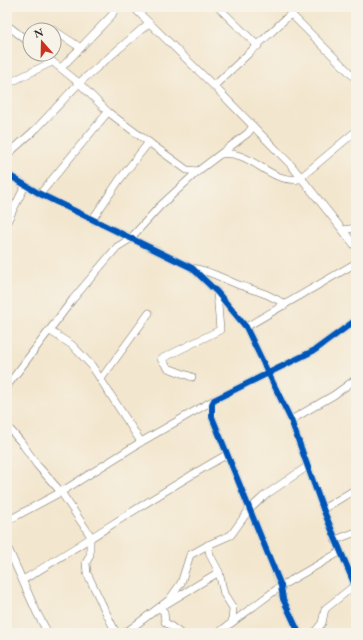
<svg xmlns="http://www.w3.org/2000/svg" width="363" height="640" viewBox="0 0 363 640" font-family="'EB Garamond',serif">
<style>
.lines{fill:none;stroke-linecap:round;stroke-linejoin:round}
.minor-casing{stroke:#716c64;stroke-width:8}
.minor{stroke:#fff;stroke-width:7}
.cycleway-casing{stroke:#f7f3e8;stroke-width:8}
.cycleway{stroke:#0057b8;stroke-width:6}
</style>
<rect width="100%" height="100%" fill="#f7f3e8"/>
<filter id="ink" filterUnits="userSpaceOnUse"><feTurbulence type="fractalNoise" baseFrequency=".025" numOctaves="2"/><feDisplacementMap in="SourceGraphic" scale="8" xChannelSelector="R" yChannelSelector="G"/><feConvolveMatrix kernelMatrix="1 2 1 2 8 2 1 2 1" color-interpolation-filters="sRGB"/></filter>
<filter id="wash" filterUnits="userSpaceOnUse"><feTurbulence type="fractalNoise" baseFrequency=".012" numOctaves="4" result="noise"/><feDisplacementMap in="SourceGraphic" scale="16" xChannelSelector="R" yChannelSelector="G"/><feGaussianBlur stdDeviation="0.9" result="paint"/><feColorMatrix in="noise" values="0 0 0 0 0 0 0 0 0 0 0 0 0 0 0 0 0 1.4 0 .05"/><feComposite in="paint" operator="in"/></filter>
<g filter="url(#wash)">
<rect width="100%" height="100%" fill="#f3e6ce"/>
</g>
<g filter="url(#ink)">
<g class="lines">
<defs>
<g id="minor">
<path d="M133,7l81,79 77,79 65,82"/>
<path d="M218,7l40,39"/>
<path d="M7,9l1,-2"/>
<path d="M291,14l65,65"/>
<path d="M7,25l23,18"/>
<path d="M46,30l6,-1 29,19"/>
<path d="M43,54l36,29 29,29 28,21 51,37 11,1"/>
<path d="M61,68l51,-53 4,-8"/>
<path d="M7,84l45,-22"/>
<path d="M214,86l84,-79"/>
<path d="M221,154c30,-5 48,30 78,25l57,-48"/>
<path d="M7,155l30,-27 42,-45 70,-60"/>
<path d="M7,174l33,20 152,74 25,24 29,35 45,93 32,89 33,79"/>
<path d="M40,194l68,-82"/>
<path d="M92,220l28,-41 29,-37"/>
<path d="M7,222l18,-36"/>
<path d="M343,230l13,-2"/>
<path d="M192,268c17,2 31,11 47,17 17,6 32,9 46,20"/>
<path d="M246,327l110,-64"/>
<path d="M50,331l22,14 20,21 49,76"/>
<path d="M192,377l-24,-9 -7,-9 59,-29 -3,-38"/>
<path d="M101,379l48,-66"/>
<path d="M7,386l66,-87 44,-52 13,-8 30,-33 38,-35 50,-38 5,-7"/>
<path d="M291,420l43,-25 22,-16"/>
<path d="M7,426l14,16 16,23 24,27 29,43v20l-4,8 1,10 29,60"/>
<path d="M323,509l33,-20"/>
<path d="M7,521l54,-29 80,-50 73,-42"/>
<path d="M335,540l21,-8"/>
<path d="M208,545l2,10 9,17 5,22 9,14 -1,14"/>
<path d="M7,546l30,67 11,20"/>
<path d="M23,580c68,-41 134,-86 203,-125"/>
<path d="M166,604l53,-32"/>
<path d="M160,608l4,4 1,10 15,11"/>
<path d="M125,633l44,-33 12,-17 9,-28 18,-10 23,-10 18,-25 15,-14 44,-30"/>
<path d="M218,633l63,-47 59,-34"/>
<path d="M299,633l-16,-34 -2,-13 -69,-169v-13l2,-4 101,-50 41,-30"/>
<path d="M314,633l8,-10 3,-14 30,-24"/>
</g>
</defs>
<use href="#minor" class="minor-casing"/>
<use href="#minor" class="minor"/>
<defs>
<g id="cycleway">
<path d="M7,174l33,20 152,74 25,24 29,35 45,93 32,89 33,79"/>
<path d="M299,633l-16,-34 -2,-13 -69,-169v-13l2,-4 101,-50 41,-30"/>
</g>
</defs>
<use href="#cycleway" class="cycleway-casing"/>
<use href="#cycleway" class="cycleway"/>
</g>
</g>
<rect width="363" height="640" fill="none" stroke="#f7f3e8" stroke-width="24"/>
<g transform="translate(42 42) rotate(340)"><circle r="19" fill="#f7f3e8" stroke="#a5a39c"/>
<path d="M0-3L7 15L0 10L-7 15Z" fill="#c8321e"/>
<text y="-6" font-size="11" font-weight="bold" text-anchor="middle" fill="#2b2b2b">N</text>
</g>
</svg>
